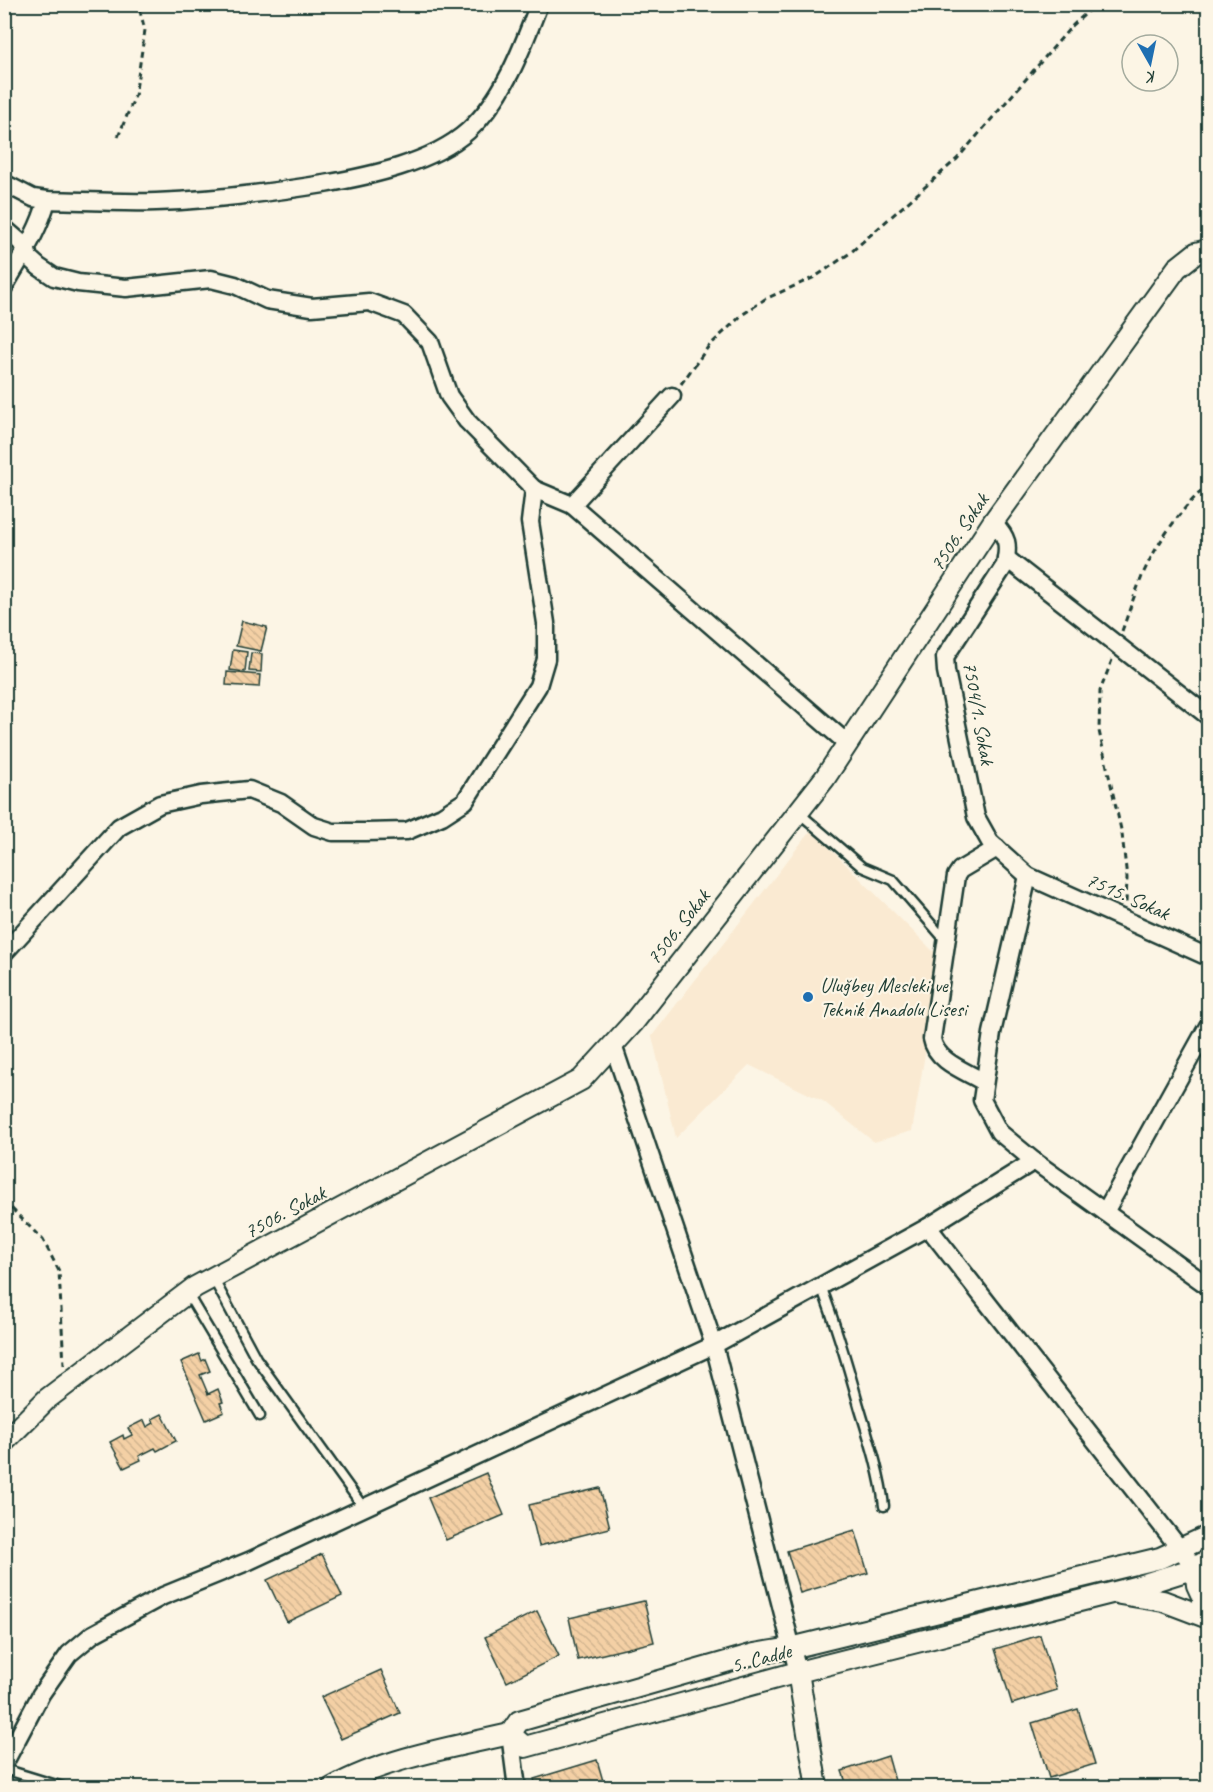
<svg xmlns="http://www.w3.org/2000/svg" width="1213" height="1792" viewBox="0 0 1213 1792" font-family="Caveat,sans-serif">
<style>
.built{fill:#faead2}
.building{fill:url(#building-back-hatch);stroke:#1f3d34;stroke-width:1.5}
.lines{fill:none;stroke-linecap:round;stroke-linejoin:round}
.service-casing{stroke:#1f3d34;stroke-width:13}
.minor-casing{stroke:#1f3d34;stroke-width:21}
.tertiary-casing{stroke:#1f3d34;stroke-width:24}
.path{stroke:#1f3d34;stroke-width:3;stroke-dasharray:6 4.5;stroke-linecap:butt}
.service{stroke:#fcf5e5;stroke-width:8}
.minor{stroke:#fcf5e5;stroke-width:16}
.tertiary{stroke:#fcf5e5;stroke-width:20}
.poi-dot{fill:#1f6fb2;stroke:#fcf5e5;stroke-width:2}
.labels{text-anchor:middle;stroke-width:4.5;stroke-linejoin:round;paint-order:stroke}
.street-label{font-size:21px;fill:#1f3d34;stroke:#fcf5e5}
.poi-label{font-size:21px;fill:#1f3d34;stroke:#fcf5e5;text-anchor:start}
</style>
<defs>
<pattern id="building-back-hatch" width="6" height="6" patternUnits="userSpaceOnUse" patternTransform="scale(1.5)"><rect width="6" height="6" fill="#f4d0a5"/><path d="M-1 5l2 2M0 0l6 6M5-1l2 2" fill="none" stroke="#d1b48f"/></pattern>
</defs>
<rect width="100%" height="100%" fill="#fcf5e5"/>
<filter id="ink" filterUnits="userSpaceOnUse"><feTurbulence type="fractalNoise" baseFrequency=".0167" numOctaves="2"/><feDisplacementMap in="SourceGraphic" scale="12" xChannelSelector="R" yChannelSelector="G"/><feConvolveMatrix kernelMatrix="1 2 1 2 8 2 1 2 1" color-interpolation-filters="sRGB"/></filter>
<g filter="url(#ink)">
<path class="built" d="M811,830l130,129 -29,172 -38,11 -51,-41 -74,-36 -73,73 -24,-102z"/>
<g class="building">
<path d="M242,621l25,6 -6,24 -25,-5z"/>
<path d="M233,650l14,2 -2,20 -15,-2z"/>
<path d="M251,653l11,1 -1,18 -12,-1z"/>
<path d="M227,672l33,3 -1,12 -33,-2z"/>
<path d="M199,1354l3,7 3,-2 5,12 -10,4 8,19 10,-5 5,13 -3,1 4,9 -18,8 -25,-58z"/>
<path d="M162,1414l14,27 -19,10 -2,-3 -16,8 2,4 -17,8 -14,-26 13,-7 1,4 8,-4 -4,-7 16,-8 3,7 7,-4 -2,-4z"/>
<path d="M486,1473l18,42 -58,25 -18,-42z"/>
<path d="M600,1488l10,40 -71,18 -10,-41z"/>
<path d="M855,1530l13,43 -68,20 -13,-42z"/>
<path d="M322,1554l20,42 -55,26 -20,-42z"/>
<path d="M644,1601l10,41 -76,18 -9,-42z"/>
<path d="M537,1611l22,45 -52,26 -22,-45z"/>
<path d="M1040,1635l17,55 -45,14 -17,-55z"/>
<path d="M381,1670l19,43 -59,26 -20,-42z"/>
<path d="M1078,1709l17,55 -46,14 -17,-55z"/>
<path d="M888,1756l9,32h-49l-6,-17z"/>
<path d="M597,1760l8,28h-68l-3,-9z"/>
</g>
<g class="lines">
<defs>
<g id="service">
<path d="M798,812l64,55 31,13 53,61"/>
<path d="M213,1278l43,80 108,150"/>
<path d="M821,1286c15,39 27,80 38,120 10,33 21,66 25,100"/>
<path d="M187,1293l73,123"/>
<path d="M4,1769l62,19"/>
</g>
<g id="minor">
<path d="M4,183l29,15 14,2c36,1 73,3 109,2 57,-2 112,-9 168,-18 46,-8 108,-21 144,-53 36,-33 54,-82 71,-127"/>
<path d="M4,228l22,19 3,11 10,9 15,10 24,6 48,5 85,-9 24,6 32,15 45,7 57,-5 35,13 26,27 19,54 18,25 67,68 38,16 276,239"/>
<path d="M4,287c16,-28 35,-56 43,-87"/>
<path d="M572,505l100,-109"/>
<path d="M993,522c15,16 16,22 12,43l-60,92 1,14 30,146 14,25 38,34 180,81"/>
<path d="M1006,558l202,158"/>
<path d="M1028,876l-36,157 -10,67 17,32 35,29 174,125"/>
<path d="M4,953l115,-126 41,-23 41,-9 48,-5 32,13 33,23 19,6h32l42,-1 35,-15 23,-15 73,-115 8,-27v-36l-16,-101 4,-33"/>
<path d="M613,1045l101,300 84,327"/>
<path d="M984,1082c-18,-11 -48,-20 -52,-43l24,-163 4,-6 37,-22"/>
<path d="M1105,1212l103,-186"/>
<path d="M928,1227l267,341"/>
<path d="M510,1734l7,54"/>
<path d="M4,1764l37,-70 28,-40 24,-20 70,-38 86,-35 465,-216 214,-118 106,-66"/>
</g>
<g id="tertiary">
<path d="M4,1442l43,-43 148,-112 386,-207 52,-57 192,-245 168,-256 184,-254 19,-15 12,-3"/>
<path d="M1195,1568l2,17 11,24"/>
<path d="M1120,1594l43,7 45,17"/>
<path d="M798,1672l19,116"/>
<path d="M510,1734l9,-13 235,-67 37,-6 369,-90 48,-22"/>
<path d="M510,1734l15,13 273,-75 337,-85 60,-19 13,-8"/>
<path d="M332,1788c51,-29 120,-41 178,-54"/>
</g>
</defs>
<use href="#service" class="service-casing"/>
<use href="#minor" class="minor-casing"/>
<use href="#tertiary" class="tertiary-casing"/>
<g class="path">
<path d="M118,137l17,-41 10,-66 -7,-26"/>
<path d="M681,384l27,-37 34,-32 23,-16 50,-22 35,-24 107,-94 114,-132 25,-23"/>
<path d="M1122,631c6,-17 12,-35 19,-52 11,-29 43,-76 67,-93"/>
<path d="M1112,660l-12,31 -1,40 23,103 5,44 -1,25"/>
<path d="M4,1201l39,39 16,31 5,94"/>
</g>
<use href="#service" class="service"/>
<use href="#minor" class="minor"/>
<use href="#tertiary" class="tertiary"/>
</g>
</g>
<circle class="poi-dot" cx="808" cy="997" r="6"/>
<g class="labels">
<g class="street-label">
<text transform="translate(959 532) rotate(-56)" y="7">7506. Sokak</text>
<text transform="translate(979 713) rotate(80)" y="7">7504/1. Sokak</text>
<text transform="translate(1128 896) rotate(24)" y="7">7515. Sokak</text>
<text transform="translate(678 927) rotate(-52)" y="7">7506. Sokak</text>
<text transform="translate(285 1212) rotate(-28)" y="7">7506. Sokak</text>
<text transform="translate(761 1658) rotate(-15)" y="7">5. Cadde</text>
</g>
<g class="poi-label">
<text x="820" y="992">Uluğbey Mesleki ve<tspan x="820" dy="24">Teknik Anadolu Lisesi</tspan></text>
</g>
</g>
<rect width="1213" height="1792" fill="none" stroke="#fcf5e5" stroke-width="24"/>
<rect x="12" y="12" width="1189" height="1768" fill="none" stroke="#1f3d34" stroke-width="2" filter="url(#ink)"/>
<g transform="translate(1150 63) rotate(171)"><circle r="28" fill="#fcf5e5" stroke="#a4ab9e" stroke-width="1.5"/>
<path d="M0-4.5L10 22L0 15L-10 22Z" fill="#1f6fb2"/>
<text y="-9" font-size="16" font-weight="bold" text-anchor="middle" fill="#1f3d34">K</text>
</g>
</svg>
